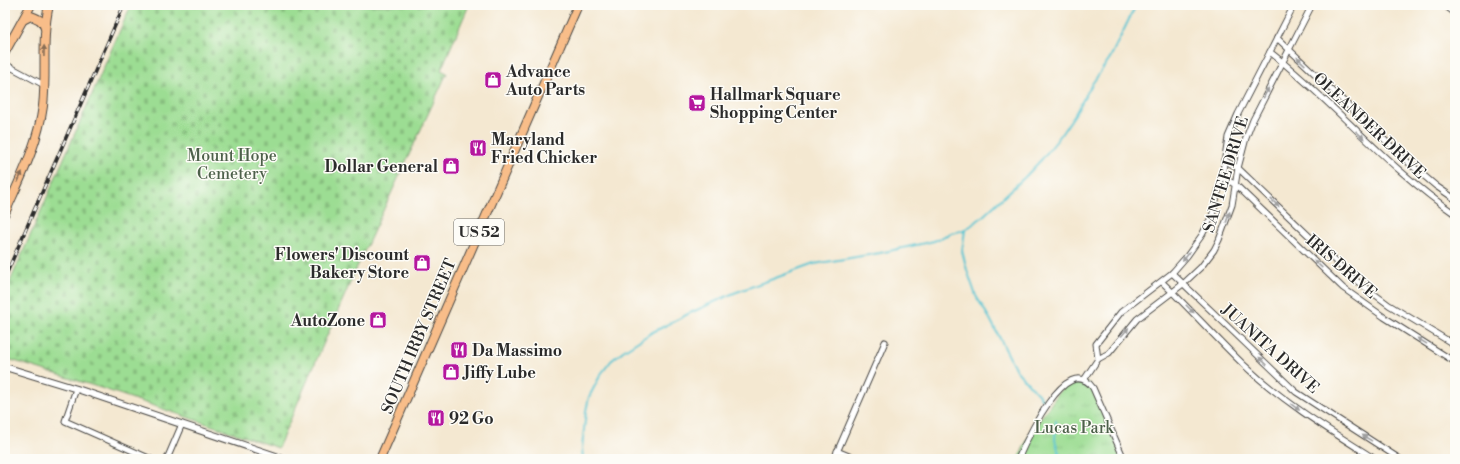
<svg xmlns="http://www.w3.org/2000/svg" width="1460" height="464" viewBox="0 0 1460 464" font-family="'Libre Bodoni',serif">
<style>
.cemetery{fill:url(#cemetery-stones);stroke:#64845f}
.park{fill:url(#park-tufts);stroke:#64845f}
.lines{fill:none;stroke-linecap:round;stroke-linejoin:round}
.stream{stroke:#59c5d3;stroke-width:2}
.minor-casing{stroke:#494744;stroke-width:7}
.tertiary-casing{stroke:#494744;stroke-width:8}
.primary-casing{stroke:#494744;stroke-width:10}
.trunk-casing{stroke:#494744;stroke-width:10}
.minor{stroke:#fff;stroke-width:5}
.tertiary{stroke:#fff;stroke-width:6}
.primary{stroke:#f8bd89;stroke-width:8}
.trunk{stroke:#f8bd89;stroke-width:8}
.rail-casing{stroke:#2b2b2b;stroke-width:3.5}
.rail{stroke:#fdfcf7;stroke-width:2;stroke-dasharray:6;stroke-linecap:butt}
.oneway{fill:#876d55}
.oneway2{fill:#a0a0a0}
.labels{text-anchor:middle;stroke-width:3;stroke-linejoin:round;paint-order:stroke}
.shield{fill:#fdfcf7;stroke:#6a6a68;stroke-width:1}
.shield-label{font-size:15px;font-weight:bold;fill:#2b2b2b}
.poi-label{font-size:16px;font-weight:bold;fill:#2b2b2b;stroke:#fdfcf7;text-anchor:start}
.street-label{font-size:16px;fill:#2b2b2b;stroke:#fdfcf7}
.park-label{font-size:16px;fill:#4d604a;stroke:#fdfcf7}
</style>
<defs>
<pattern id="cemetery-stones" width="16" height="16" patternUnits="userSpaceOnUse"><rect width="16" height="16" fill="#9cdd93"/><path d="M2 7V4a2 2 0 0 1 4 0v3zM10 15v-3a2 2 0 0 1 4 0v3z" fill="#87be7f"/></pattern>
<pattern id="park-tufts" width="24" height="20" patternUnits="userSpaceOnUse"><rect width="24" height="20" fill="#9cdd93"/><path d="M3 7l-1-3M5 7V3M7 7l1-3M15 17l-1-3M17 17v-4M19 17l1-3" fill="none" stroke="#87be7f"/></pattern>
</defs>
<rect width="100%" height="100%" fill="#fdfcf7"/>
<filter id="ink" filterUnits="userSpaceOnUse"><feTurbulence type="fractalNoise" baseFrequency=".025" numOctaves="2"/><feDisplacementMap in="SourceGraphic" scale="8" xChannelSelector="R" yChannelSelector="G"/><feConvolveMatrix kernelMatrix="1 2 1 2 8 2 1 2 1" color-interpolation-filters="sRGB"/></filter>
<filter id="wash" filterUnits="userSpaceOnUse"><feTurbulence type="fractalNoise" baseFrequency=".012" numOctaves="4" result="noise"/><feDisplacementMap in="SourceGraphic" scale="16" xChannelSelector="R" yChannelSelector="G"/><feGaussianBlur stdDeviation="0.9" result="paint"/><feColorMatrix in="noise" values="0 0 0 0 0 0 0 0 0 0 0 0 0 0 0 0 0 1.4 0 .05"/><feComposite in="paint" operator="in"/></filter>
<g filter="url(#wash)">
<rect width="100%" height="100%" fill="#f4e8d1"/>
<path class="cemetery" d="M131,5h338l-28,65 6,3 -90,194 -79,181 -174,-59 -99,-31v-65z"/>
<path class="park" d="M1089,383l35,76h-106l13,-27 34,-48z"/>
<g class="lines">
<g class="stream">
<path d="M965,230l-3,21 5,19 9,26 14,23 26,51 28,31"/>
<path d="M1056,420l-1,20 6,19"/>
<path d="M583,459l-1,-11 4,-37 3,-14 12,-23 10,-13 12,-10 28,-18 37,-19 46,-21 80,-29 66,-11 54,-12 17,-8 14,-3 16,-12 44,-41 17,-18 16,-20 17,-25 17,-30 18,-26 26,-53"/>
</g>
</g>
</g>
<g filter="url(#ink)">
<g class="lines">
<defs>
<g id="minor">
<path d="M1444,5l11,8"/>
<path d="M1277,38l132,125 27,23 19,13"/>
<path d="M1270,52c65,51 117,116 185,162"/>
<path d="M5,64l39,21"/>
<path d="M1224,160l14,8 116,111 35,26 66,40"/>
<path d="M1222,177l14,8 107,103 41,29 71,45"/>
<path d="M1172,273l124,119 104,67"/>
<path d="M1162,282c28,27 54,56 82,83 39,37 85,65 131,94"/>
<path d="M1098,359l-2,-15 25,-32 51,-39 15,-17 15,-21 10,-19 10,-39 6,-40 10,-23 56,-109"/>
<path d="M1084,380l14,-21 11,-6 28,-34 46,-35 18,-17 13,-17 5,-10 13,-35 6,-37 8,-30 7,-18 59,-115"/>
<path d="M76,389l-11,32 86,38"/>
<path d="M837,451l19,8"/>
<path d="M167,459l15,-35"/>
<path d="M834,459l51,-117"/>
<path d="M1018,459c8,-18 49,-109 75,-71l31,71"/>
</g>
<path id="tertiary" d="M5,367l72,22 208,70"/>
<path id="primary" d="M380,459l198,-454"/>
<g id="trunk">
<path d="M23,20l8,-4c8,3 11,4 14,12"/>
<path d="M5,52l26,-47"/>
<path d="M5,213c15,-34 33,-69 38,-107 4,-34 -2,-67 6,-101"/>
</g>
</defs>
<use href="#minor" class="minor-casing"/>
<use href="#tertiary" class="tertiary-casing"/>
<use href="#primary" class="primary-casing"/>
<use href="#trunk" class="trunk-casing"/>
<use href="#minor" class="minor"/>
<use href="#tertiary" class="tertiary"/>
<use href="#primary" class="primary"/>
<use href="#trunk" class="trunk"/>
<defs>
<path id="rail" d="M5,277l119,-272"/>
</defs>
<use href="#rail" class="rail-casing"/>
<use href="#rail" class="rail"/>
</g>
<defs><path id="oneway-solid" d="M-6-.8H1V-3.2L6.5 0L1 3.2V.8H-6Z"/></defs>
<g class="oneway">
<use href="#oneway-solid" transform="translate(44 51) rotate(-89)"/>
<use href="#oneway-solid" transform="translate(20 177) rotate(-67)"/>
</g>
<g class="oneway2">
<use href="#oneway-solid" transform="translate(1301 61) rotate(-137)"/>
<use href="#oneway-solid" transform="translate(1266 93) rotate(-63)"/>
<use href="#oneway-solid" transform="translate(1360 135) rotate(43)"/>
<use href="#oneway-solid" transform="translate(1275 203) rotate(44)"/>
<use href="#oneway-solid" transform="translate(1228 217) rotate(-71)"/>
<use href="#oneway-solid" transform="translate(1186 257) rotate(129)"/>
<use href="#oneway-solid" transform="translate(1318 264) rotate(-137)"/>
<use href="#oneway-solid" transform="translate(1190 309) rotate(45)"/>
<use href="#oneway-solid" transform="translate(1125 332) rotate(-50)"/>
<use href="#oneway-solid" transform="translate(1422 341) rotate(-148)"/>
<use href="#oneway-solid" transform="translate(1263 361) rotate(-136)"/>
<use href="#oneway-solid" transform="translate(1295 407) rotate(36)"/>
<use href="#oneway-solid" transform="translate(1367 438) rotate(-148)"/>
</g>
</g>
<defs>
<symbol id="shop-square" viewBox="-11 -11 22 22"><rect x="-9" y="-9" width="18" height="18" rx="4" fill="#b5179e" stroke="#fdfcf7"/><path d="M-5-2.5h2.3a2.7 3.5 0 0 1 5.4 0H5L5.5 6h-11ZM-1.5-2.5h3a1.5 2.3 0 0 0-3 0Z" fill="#fff"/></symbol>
<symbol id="supermarket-square" viewBox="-11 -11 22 22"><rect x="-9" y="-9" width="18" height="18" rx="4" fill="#b5179e" stroke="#fdfcf7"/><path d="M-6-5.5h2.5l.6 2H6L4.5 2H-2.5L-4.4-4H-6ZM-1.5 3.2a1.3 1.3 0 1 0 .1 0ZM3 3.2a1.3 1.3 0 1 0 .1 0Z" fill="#fff"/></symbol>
<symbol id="restaurant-square" viewBox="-11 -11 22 22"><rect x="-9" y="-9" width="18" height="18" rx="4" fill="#b5179e" stroke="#fdfcf7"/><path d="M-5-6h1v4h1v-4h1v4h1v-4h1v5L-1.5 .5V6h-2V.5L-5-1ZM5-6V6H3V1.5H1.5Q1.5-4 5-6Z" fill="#fff"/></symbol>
</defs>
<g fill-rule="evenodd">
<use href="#shop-square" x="483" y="70" width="20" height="20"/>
<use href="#supermarket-square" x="687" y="93" width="20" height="20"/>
<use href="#restaurant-square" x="468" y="138" width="20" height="20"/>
<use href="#shop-square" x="441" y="156" width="20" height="20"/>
<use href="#shop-square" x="412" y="253" width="20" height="20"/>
<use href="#shop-square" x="368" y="310" width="20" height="20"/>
<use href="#restaurant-square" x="449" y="340" width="20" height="20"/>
<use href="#shop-square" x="441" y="362" width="20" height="20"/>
<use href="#restaurant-square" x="426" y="408" width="20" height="20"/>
</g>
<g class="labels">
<rect class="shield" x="454" y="219" width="50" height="26" rx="3"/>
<g class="shield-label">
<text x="479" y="237">US 52</text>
</g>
<g class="poi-label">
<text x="506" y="77">Advance<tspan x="506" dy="18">Auto Parts</tspan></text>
<text x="710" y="100">Hallmark Square<tspan x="710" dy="18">Shopping Center</tspan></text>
<text x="491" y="145">Maryland<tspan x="491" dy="18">Fried Chicker</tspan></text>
<text x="438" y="172" text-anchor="end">Dollar General</text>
<text x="409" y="260" text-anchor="end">Flowers' Discount<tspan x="409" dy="18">Bakery Store</tspan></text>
<text x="365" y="326" text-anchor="end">AutoZone</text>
<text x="472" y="356">Da Massimo</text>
<text x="464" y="378">Jiffy Lube</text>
<text x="449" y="424">92 Go</text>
</g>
<g class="street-label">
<text transform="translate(1370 125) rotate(43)" y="6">OLEANDER DRIVE</text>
<text transform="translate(1225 174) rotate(-73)" y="6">SANTEE DRIVE</text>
<text transform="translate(1342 266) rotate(41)" y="6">IRIS DRIVE</text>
<text transform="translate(418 336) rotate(-67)" y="6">SOUTH IRBY STREET</text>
<text transform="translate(1271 348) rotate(42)" y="6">JUANITA DRIVE</text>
</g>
<g class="park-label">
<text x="232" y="161">Mount Hope<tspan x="232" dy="18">Cemetery</tspan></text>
<text x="1074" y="433">Lucas Park</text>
</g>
</g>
<rect width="1460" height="464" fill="none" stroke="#fdfcf7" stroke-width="20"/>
</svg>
